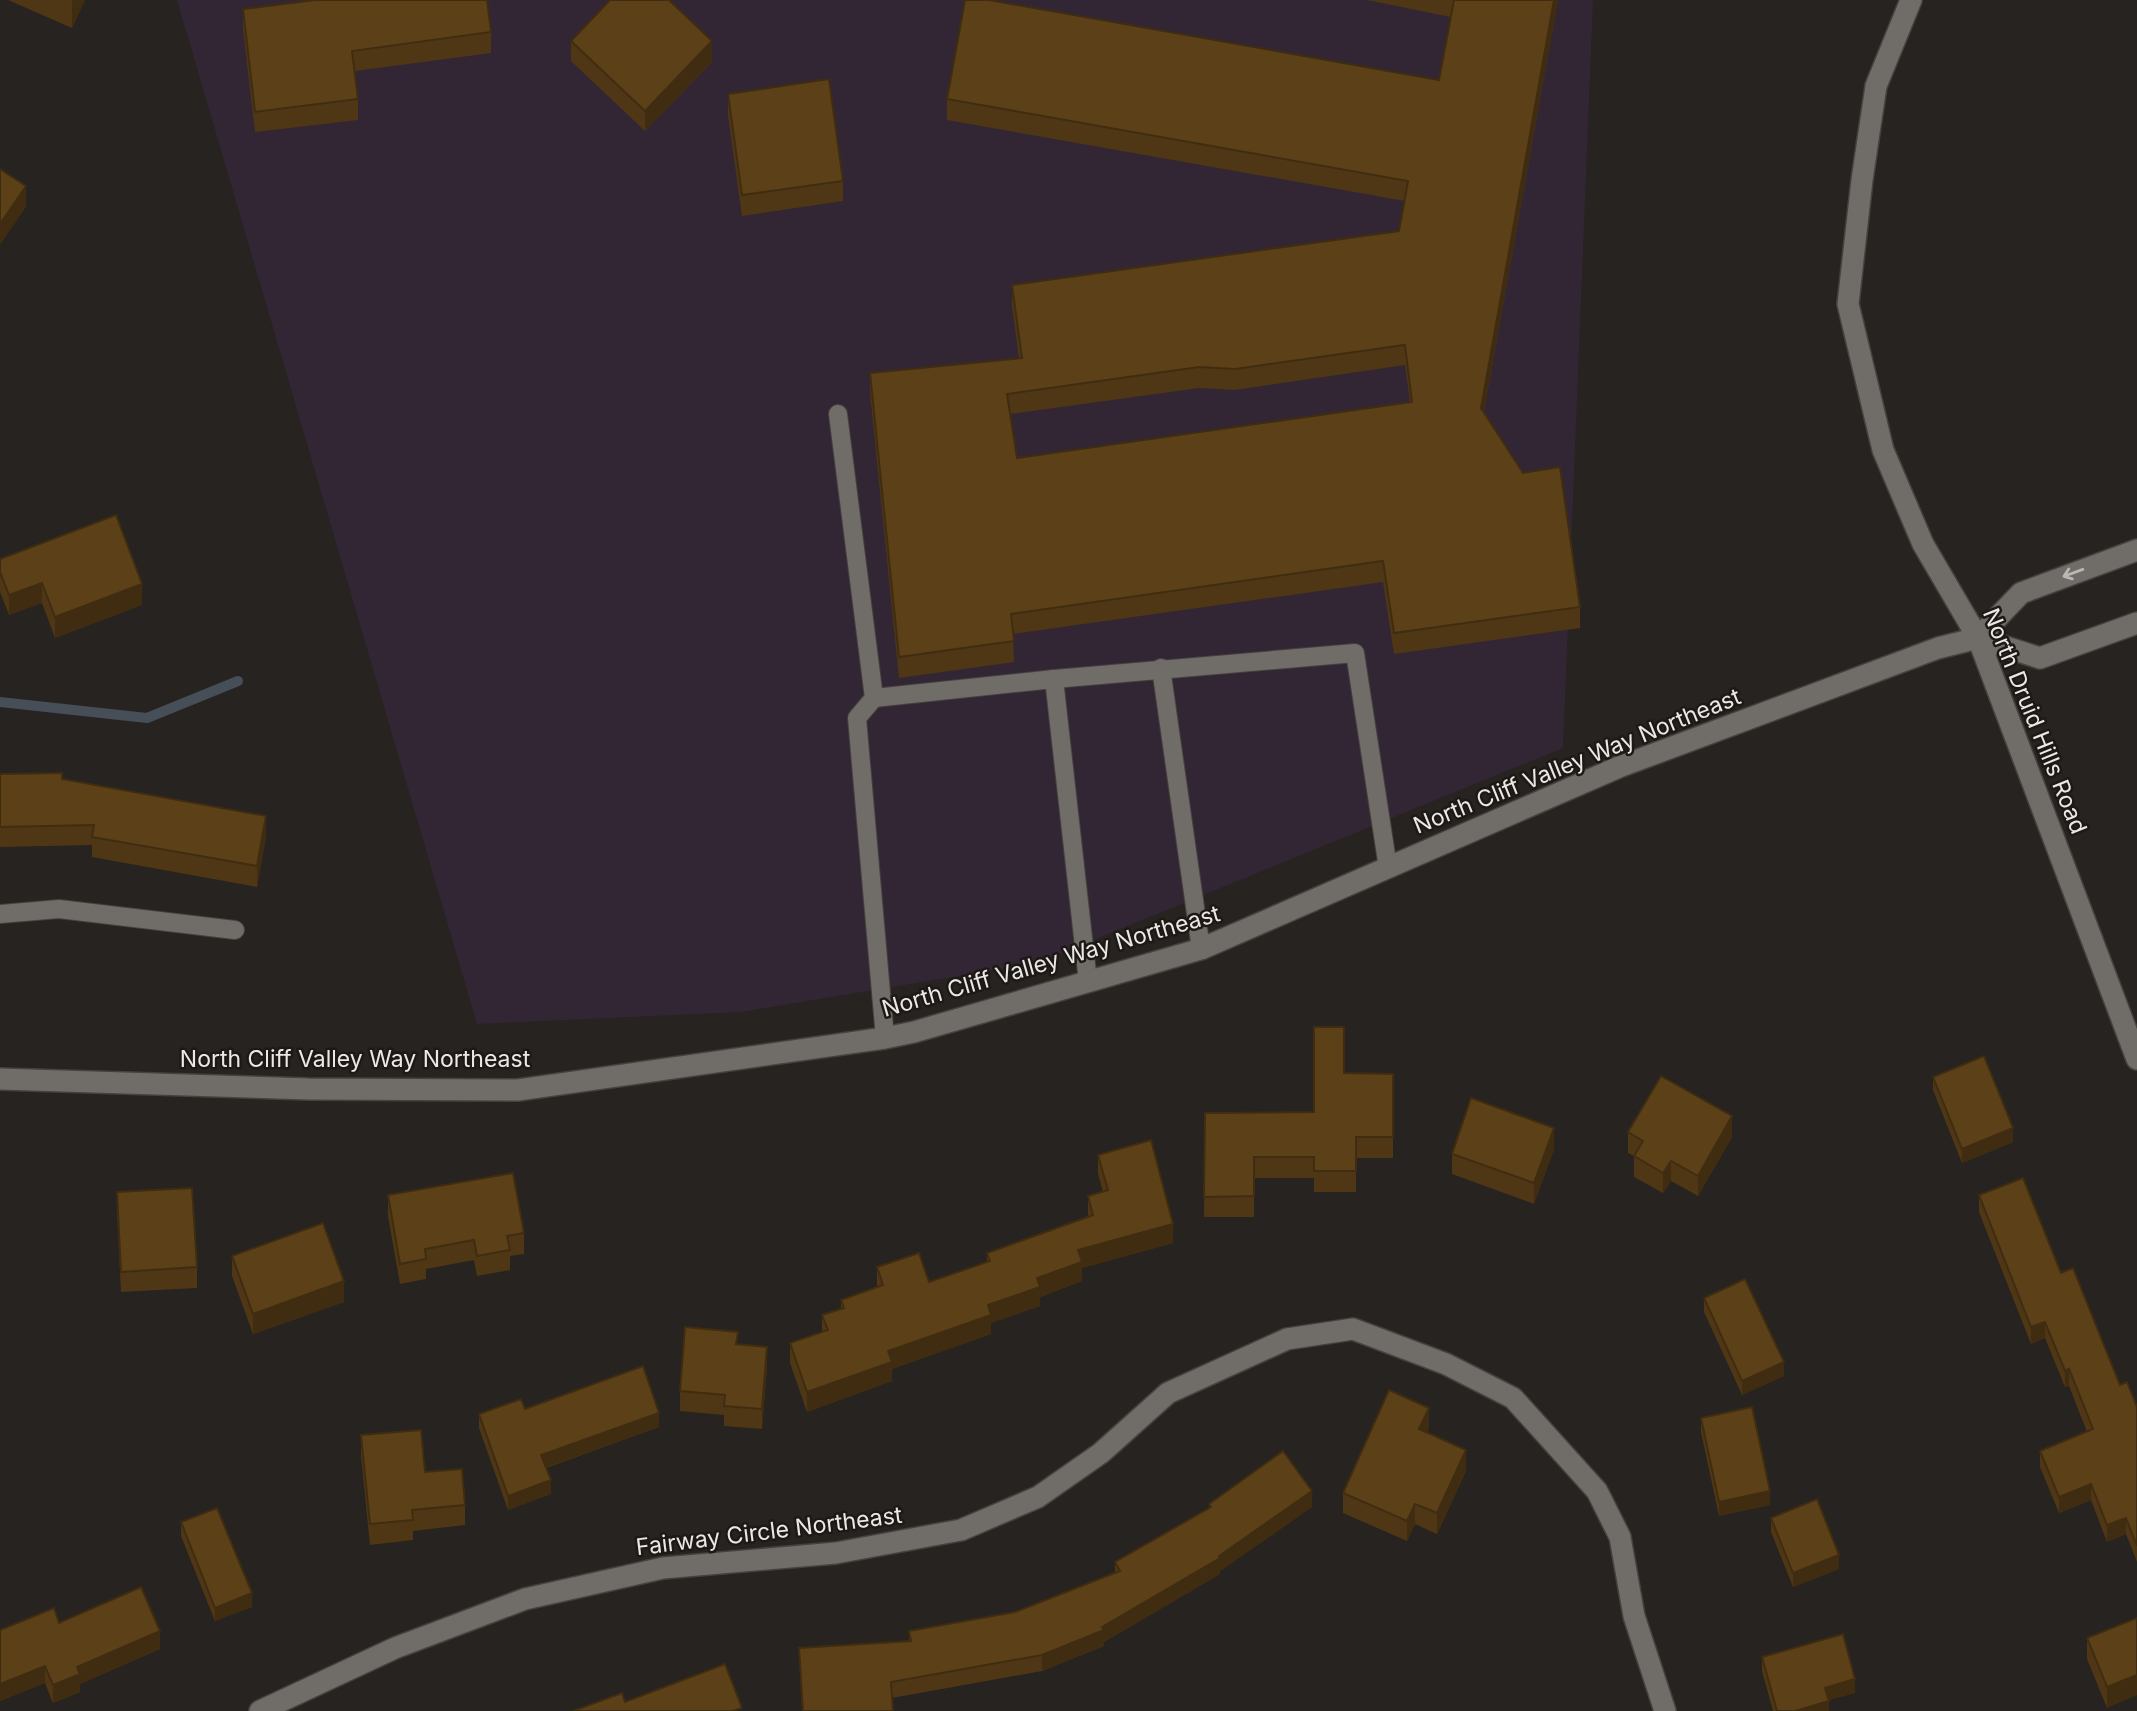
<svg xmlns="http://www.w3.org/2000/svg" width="2137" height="1711" viewBox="0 0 2137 1711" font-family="Inter,sans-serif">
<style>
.education{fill:#322634}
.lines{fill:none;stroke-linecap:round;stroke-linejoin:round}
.stream{stroke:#464e58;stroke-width:10}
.lane-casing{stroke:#44413e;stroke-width:20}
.street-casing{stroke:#44413e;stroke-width:24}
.secondary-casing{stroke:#44413e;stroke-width:24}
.lane{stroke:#706c68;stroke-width:18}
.street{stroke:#706c68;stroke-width:21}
.secondary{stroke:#706c68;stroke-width:21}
.wall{fill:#4f3715;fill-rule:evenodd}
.shaded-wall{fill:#402d11}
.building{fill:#5c4018;stroke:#402d11;stroke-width:2;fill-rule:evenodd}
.oneway{stroke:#bab7b4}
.labels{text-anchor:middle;stroke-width:5;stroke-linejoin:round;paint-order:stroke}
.street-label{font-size:23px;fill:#ebe9e7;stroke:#1d1a16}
</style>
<rect width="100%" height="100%" fill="#262320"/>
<path class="education" d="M177,0h1416l-30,748 -526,215 -296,49 -264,12z"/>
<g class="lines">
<path class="stream" d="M0,702l147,16 91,-37"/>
<defs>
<g id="lane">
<path d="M838,414l36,284 -17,20 28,320"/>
<path d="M1161,668l40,281"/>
<path d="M874,698l180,-19"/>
<path d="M0,914l59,-5 176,21"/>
<path d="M1088,982l-34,-303 301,-26 33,215"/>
</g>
<g id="street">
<path d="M1978,638l43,-45 116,-43"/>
<path d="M1978,638l62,20 97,-35"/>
<path d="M0,1079l309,10 209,1 367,-52 29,-6 287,-83 418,-182 319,-119 40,-10"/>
<path d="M260,1711l135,-63 130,-49 138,-31 173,-15 125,-23 77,-33 63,-44 67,-60 119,-54 66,-10 93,35 67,34 84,93 23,46 14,79 31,95"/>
</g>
<path id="secondary" d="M1911,0l-35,86 -14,94 -14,124 35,146 40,94 55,94 159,421"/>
</defs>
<use href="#lane" class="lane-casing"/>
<use href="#street" class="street-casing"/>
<use href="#secondary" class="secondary-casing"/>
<use href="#lane" class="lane"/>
<use href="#street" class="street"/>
<use href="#secondary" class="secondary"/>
</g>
<g class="wall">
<path d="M8,0h77l-13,28z"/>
<path d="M1367,0h191l-74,412 96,195v21l-186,26 -11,-72 -370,52 1,28 -115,16 -29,-285v-20l149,-15 -7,-52v-21l387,-54 6,-30 -458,-81v-21l492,-19 12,-63zM1405,365l5,37 -393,56 -7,-44 189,-26 36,2z"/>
<path d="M243,9l248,23v21l-136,18 3,28v21l-103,12 -12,-103z"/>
<path d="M571,41l141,21 -67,69 -74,-70z"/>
<path d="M728,94l115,87v20l-101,15 -14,-101z"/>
<path d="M0,559l142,46 -87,33 -13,-35 -33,12 -9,-23z"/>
<path d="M0,774l62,5 204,58 -9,50 -165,-30v-12l-92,2z"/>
<path d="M1344,1073l49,1v84h-37v34h-42v-14h-60v39h-50l1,-104 109,-1z"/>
<path d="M1933,1077l80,65 -51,21 -29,-73z"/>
<path d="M1628,1132l104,5 -34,59 -27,-15 -8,12 -29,-16v-21l-6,-3z"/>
<path d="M1554,1149l-20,55 -82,-30v-20z"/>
<path d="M1098,1155l75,88 -91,25v13l-42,16v9l-49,17v11l-99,35v12l-85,31 -17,-49v-20l32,-11v-17l19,-6v-9l36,-13v-20l52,15 58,-20v-9l101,-36v-21l15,-4 -5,-18z"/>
<path d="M117,1192l80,75v21l-76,4 -4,-79z"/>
<path d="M388,1195l136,38v21l-14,2v14l-33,6 -3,-16 -48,9v10l-26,5 -12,-68z"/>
<path d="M1979,1195l82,78 59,112 17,22v155l-11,-28 -19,8 -16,-42 -32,13 -19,-46v-16l47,-19 -18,-46 -4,1 -20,-49 -14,6 -52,-132z"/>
<path d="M232,1256l112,46 -91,32 -21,-58z"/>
<path d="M1704,1298l80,78 -42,19 -38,-83z"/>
<path d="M738,1344l29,23 -5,62 -38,-3v-11l-44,-4v-20z"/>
<path d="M525,1409l134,18 -113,41 5,26 -43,16 -29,-82v-14z"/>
<path d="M1701,1418l69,87 -51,11 -18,-84z"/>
<path d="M1429,1428l-2,5 39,38 -29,63 -22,-10 -8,17 -64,-28v-20z"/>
<path d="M361,1435l64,37 40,33v20l-52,6v9l-43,5 -9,-89z"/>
<path d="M1209,1504l103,3 -92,64v3l-116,68v4l-62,25 -150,27 1,13h-91l-3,-63 110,-7v-10l106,-19 100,-40v-10l94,-54z"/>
<path d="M1771,1518l68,51 -46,18 -22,-55z"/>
<path d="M181,1522l71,85 -37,14 -34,-85z"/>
<path d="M2137,1618l-30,90 -20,-49v-21z"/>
<path d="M59,1623l101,26 -80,35v8l-27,11 -8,-20 -45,18v-71z"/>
<path d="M1762,1657l93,36 -26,7v11h-56l-11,-40z"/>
</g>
<g class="shaded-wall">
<path d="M73,0h12l-13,28v-27z"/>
<path d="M1554,0h4l-77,428v-20z"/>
<path d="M712,41v21l-67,69v-20z"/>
<path d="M26,186v21l-26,38v-21z"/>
<path d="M42,583v20l-33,12v-20z"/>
<path d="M142,584v21l-87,33v-21z"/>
<path d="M266,816v21l-9,50v-21z"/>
<path d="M1732,1116v21l-34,59v-20z"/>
<path d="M1554,1128v21l-20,55v-21z"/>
<path d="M2013,1128v14l-51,21v-14z"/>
<path d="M1671,1161v20l-8,12v-20z"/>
<path d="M1173,1224v19l-91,25v13l-42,16v9l-49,17v11l-99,35v12l-85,31v-20l81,-41 100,-46 49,-27 41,-28z"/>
<path d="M344,1281v21l-91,32v-20z"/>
<path d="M2045,1322v16l-14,6v-17z"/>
<path d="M767,1347v20l-5,62v-20z"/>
<path d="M1784,1362v14l-42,19v-14z"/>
<path d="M2069,1369v17l-4,1v-16z"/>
<path d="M1429,1408v20l-10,22v-21z"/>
<path d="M659,1413v14l-118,42v-14z"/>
<path d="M1466,1450v21l-29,63v-21z"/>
<path d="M551,1480v14l-43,16v-14z"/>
<path d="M2091,1484v16l-32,13v-16z"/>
<path d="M1312,1491v16l-92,64v3l-116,68v4l-62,25v-16l60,-28 117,-71z"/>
<path d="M1770,1491v14l-51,11v-14z"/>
<path d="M1415,1504v20l-8,17v-20z"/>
<path d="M2126,1518v16l-19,8v-17z"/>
<path d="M1839,1555v14l-46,18v-14z"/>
<path d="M252,1593v14l-37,14v-13z"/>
<path d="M160,1631v18l-80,35v8l-27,11v-18l24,-18z"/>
<path d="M45,1666v17l-45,18v-17z"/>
<path d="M2137,1675v20l-30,13v-21z"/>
<path d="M1855,1679v14l-30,8v-13z"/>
<path d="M1829,1701v10h-34z"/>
</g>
<g class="building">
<path d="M315,0h172l4,32 -139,19 6,48 -103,13 -12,-103z"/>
<path d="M610,0h59l43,41 -67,70 -74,-70z"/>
<path d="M965,0h24l450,80 15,-80h100l-73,408 42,65 37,-6 20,140 -186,26 -11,-72 -372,53 3,27 -115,16 -29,-284 152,-15 -10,-73 387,-54 9,-50 -461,-82zM1405,345l7,57 -395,56 -10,-64 192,-27 36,2z"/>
<path d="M829,79l14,102 -101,14 -14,-101z"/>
<path d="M0,169l26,17 -26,38z"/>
<path d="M116,515l26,69 -87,33 -13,-34 -33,12 -9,-23v-13z"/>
<path d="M62,773v6l204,37 -9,50 -165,-29 2,-12 -94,2v-53z"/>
<path d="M1314,1027h30v46l49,1v63h-37v34h-42v-14h-60v39l-50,1 1,-84 109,-1z"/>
<path d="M1984,1056l29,72 -51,21 -29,-72z"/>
<path d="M1661,1076l71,40 -34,60 -27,-15 -8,12 -29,-17 9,-15 -15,-9z"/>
<path d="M1471,1098l83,30 -20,55 -82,-29z"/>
<path d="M1151,1140l22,84 -95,26 4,12 -45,16 3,9 -52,18 3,10 -103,36 4,11 -85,30 -17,-49 38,-13 -6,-15 22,-7 -3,-8 42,-15 -6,-18 42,-14 10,29 61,-21 -3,-8 106,-38 -5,-19 20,-6 -10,-35z"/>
<path d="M513,1173l11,60 -17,3 3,14 -33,6 -3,-16 -49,9 1,10 -26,5 -12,-69z"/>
<path d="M2023,1178l38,95 12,-5 47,117 7,-3 10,25v139l-11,-28 -19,7 -16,-41 -32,13 -19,-46 53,-22 -24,-60 -4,2 -20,-49 -14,5 -52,-132z"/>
<path d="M192,1188l5,79 -76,5 -4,-80z"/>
<path d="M323,1223l21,58 -91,33 -21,-58z"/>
<path d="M1745,1279l39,83 -42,19 -38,-83z"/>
<path d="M685,1327l53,5 -2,12 31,3 -5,62 -38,-3 1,-11 -45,-4z"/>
<path d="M643,1366l16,47 -118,42 10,25 -43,16 -29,-82 42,-15 4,10z"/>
<path d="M1389,1390l40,18 -10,21 47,21 -29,63 -22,-9 -8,17 -64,-28z"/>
<path d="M1752,1407l18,84 -51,11 -18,-84z"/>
<path d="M421,1430l4,42 37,-3 3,36 -53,5 1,10 -43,4 -9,-89z"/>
<path d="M1283,1451l29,40 -93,65 1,2 -118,69 2,3 -62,25 -151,27 2,29h-90l-4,-63 112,-7 -2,-10 106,-19 105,-41 -5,-9 96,-55 -2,-3z"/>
<path d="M1817,1499l22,56 -46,18 -22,-55z"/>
<path d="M217,1508l35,85 -37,15 -34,-86z"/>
<path d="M141,1587l19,44 -83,36 3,7 -27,11 -8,-19 -45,18v-54l54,-22 5,15z"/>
<path d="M2137,1618v57l-30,12 -20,-49z"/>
<path d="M1843,1634l12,45 -30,9 4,13 -34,10h-18l-15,-54z"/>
<path d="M725,1664l17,44 -9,3h-160l49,-18 3,9z"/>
</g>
<defs><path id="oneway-shaft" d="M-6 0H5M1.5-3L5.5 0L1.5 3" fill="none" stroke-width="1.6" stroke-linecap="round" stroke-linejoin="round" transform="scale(1.75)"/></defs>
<use class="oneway" href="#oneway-shaft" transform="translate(2073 573) rotate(160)"/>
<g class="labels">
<g class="street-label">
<text transform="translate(2035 721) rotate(68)" y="8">North Druid Hills Road</text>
<text transform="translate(1577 761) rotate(-22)" y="8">North Cliff Valley Way Northeast</text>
<text transform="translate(1051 961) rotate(-16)" y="8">North Cliff Valley Way Northeast</text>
<text x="355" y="1067">North Cliff Valley Way Northeast</text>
<text transform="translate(769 1531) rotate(-7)" y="8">Fairway Circle Northeast</text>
</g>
</g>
</svg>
